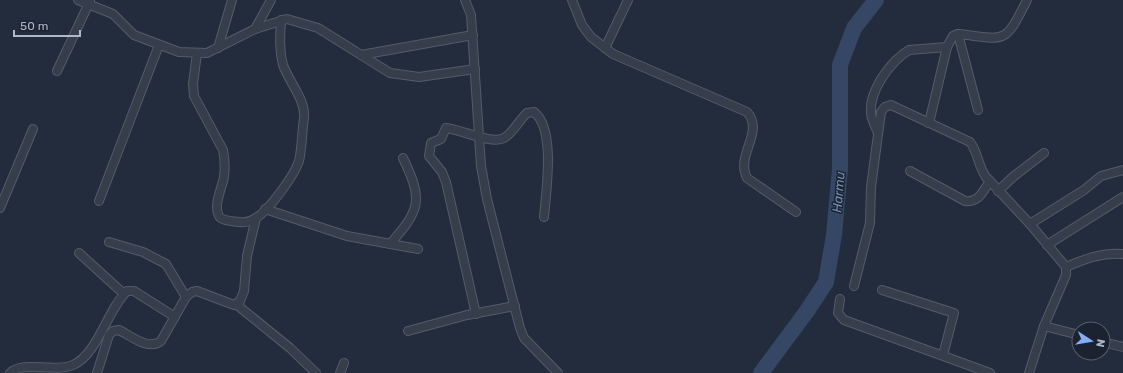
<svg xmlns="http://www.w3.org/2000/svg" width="1123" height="373" viewBox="0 0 1123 373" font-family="Rubik,sans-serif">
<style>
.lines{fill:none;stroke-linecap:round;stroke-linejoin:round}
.river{stroke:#354764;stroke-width:16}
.street-casing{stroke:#545c6a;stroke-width:10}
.street{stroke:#363e4c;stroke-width:8}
.labels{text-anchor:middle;stroke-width:3;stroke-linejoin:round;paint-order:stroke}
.water-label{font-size:13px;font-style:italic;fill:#788eb1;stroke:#1b2331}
</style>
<rect width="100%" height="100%" fill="#222c3c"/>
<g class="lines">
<path class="river" d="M761,373l46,-62 19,-29 8,-47 6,-66v-104l14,-37 22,-28"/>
<defs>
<g id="street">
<path d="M78,0l35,14 21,21 45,17 28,1 48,-24 32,-10 31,9 72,45 29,4 56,-8"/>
<path d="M465,0l6,15 10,151 6,33 33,129 4,10 34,35"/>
<path d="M572,0l10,25 9,12 22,17 134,58c18,20 -12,43 0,66l49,34"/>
<path d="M255,29l16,-29"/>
<path d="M958,34l20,76"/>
<path d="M218,48l14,-48"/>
<path d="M605,48l23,-48"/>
<path d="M197,53l-4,31 1,12 29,54c2,9 2,18 1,27 -2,11 -11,28 -5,39 3,5 13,5 19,6 7,1 12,0 18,-4 13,-8 38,-42 43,-57 3,-12 3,-30 5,-43 2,-18 -15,-36 -21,-53 -4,-15 -3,-29 -2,-45"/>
<path d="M361,55l112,-20"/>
<path d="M57,71l33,-70"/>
<path d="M929,123l18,-76 6,-11 5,-2c48,5 46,12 69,-34"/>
<path d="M877,131c-2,-6 -6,-12 -6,-18 -2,-23 20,-52 38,-63l38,-3"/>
<path d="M910,171l55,30c14,2 18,-10 25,-20"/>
<path d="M998,191l16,-15 30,-23"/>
<path d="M99,201l60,-156"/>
<path d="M0,208l33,-79"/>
<path d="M265,209l82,27 71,13"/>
<path d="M1030,224l54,-34 17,-14 22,-6"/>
<path d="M109,242l34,10 23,12 20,33"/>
<path d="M390,244c31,-35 33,-44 13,-86"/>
<path d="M1047,245l76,-48"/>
<path d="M79,253l45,41"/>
<path d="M1066,267c19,-8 36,-15 57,-13"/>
<path d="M854,286l16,-63 1,-36 10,-75 4,-5 6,-2 79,37c8,10 8,24 16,35l44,47 36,43v8l-22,51 -15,47"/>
<path d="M882,290l72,23 -11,42"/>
<path d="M840,299l-2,14 6,7 146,53"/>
<path d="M237,305l53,43 26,25"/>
<path d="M476,314l-30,-132 -4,-10 -13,-16 2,-13 10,-4 5,-11c14,1 46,17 58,10 10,-6 15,-18 23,-25l7,-1c22,17 12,80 10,105"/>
<path d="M1044,326l35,9"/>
<path d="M408,331l59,-16 48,-9"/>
<path d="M1103,342l20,5"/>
<path d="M10,373c13,-13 44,0 63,-8 25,-11 34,-55 54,-74h7l41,26"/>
<path d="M97,373l12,-38 4,-4 6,-1c12,6 30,21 42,11l25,-44 6,-5 5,-1 37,14 6,-4 4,-10 3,-35 9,-38"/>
<path d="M340,373l4,-10"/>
</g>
</defs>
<use href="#street" class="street-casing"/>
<use href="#street" class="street"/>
</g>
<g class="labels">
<g class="water-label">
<text transform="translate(838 192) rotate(-85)" y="5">Harmu</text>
</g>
</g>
<g transform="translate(1091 341) rotate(102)"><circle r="19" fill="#1b2331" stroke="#575f6d"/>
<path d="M0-3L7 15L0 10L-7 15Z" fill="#83adfb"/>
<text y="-6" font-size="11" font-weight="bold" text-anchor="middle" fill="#b1b9c8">N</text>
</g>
<path d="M14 30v6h66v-6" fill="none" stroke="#b1b9c8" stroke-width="2"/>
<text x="20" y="30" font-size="12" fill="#b1b9c8" stroke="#1b2331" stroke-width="3" paint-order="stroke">50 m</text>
</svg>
